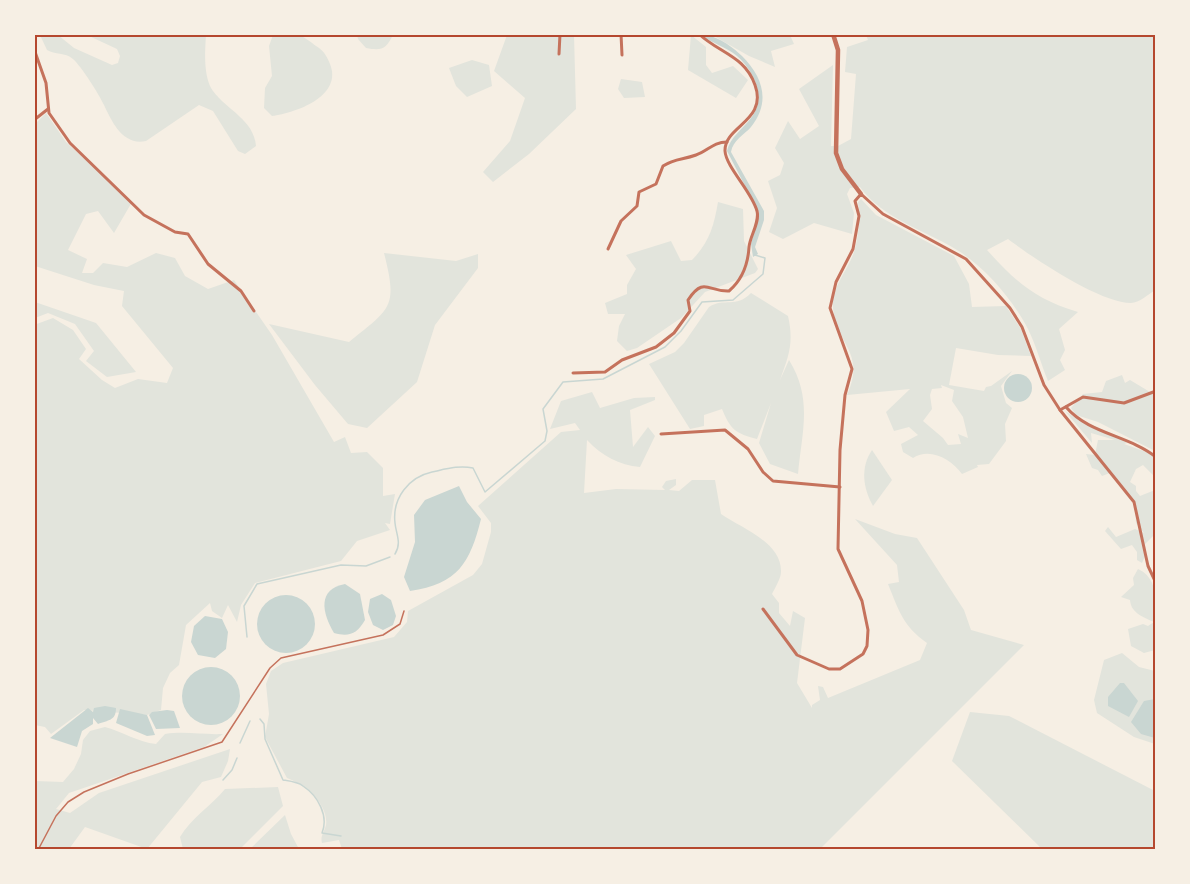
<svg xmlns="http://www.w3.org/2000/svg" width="1190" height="884" viewBox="0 0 1190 884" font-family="Montserrat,sans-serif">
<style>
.green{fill:#e2e4dc;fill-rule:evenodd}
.water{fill:#c9d6d2}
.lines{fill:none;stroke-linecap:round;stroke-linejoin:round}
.stream{stroke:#c9d6d2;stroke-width:1.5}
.service{stroke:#c5725c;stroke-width:1.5}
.minor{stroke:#c5725c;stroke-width:3}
.tertiary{stroke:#c5725c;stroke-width:4.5}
.neatline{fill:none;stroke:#b5482f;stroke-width:2}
</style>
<rect width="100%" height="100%" fill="#f6efe4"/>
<g class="green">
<path d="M40,35h18l16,13 38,17 6,-2 2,-7 -3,-7 -30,-14h119c-1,16 -3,42 7,56 14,19 41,29 43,55l-11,8 -7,-3 -25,-40 -14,-6 -53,36c-23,5 -34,-19 -42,-36 -5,-11 -23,-39 -31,-46 -8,-7 -18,-4 -26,-9z"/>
<path d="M273,35c7,-1 16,-2 23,-1 7,2 15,8 20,12 8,5 10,9 14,18 13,32 -34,49 -58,52l-8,-8 1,-20 7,-12 -3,-30z"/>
<path d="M357,35v-1l36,1c-7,14 -11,16 -27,13l-8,-9z"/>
<path d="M507,35h67l2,74 -47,45 -36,28 -10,-10 27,-31 15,-43 -31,-27z"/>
<path d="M691,35l15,12v18l6,8 21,-7 15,14 -12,18 -48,-28z"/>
<path d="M773,35l1,2 16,-2 4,9 -23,7 4,16 -26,-11 -37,-21z"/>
<path d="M866,35h289v255c-6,4 -16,13 -24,13 -31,0 -98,-45 -123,-64l-21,11c30,33 48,49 91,62l-19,17 6,21 -5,10 5,10 -17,11c-7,-17 -12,-36 -20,-52 -15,-29 -43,-62 -71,-79 -32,-20 -74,-31 -97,-63l-10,1 -3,6 7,19 -2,21 -38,-11 -31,16 -14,-7 8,-24 -9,-27 12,-6 4,-12 -9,-15 13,-27 12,18 19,-13 -20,-37 34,-24 -2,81h7l13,-7 5,-65 -11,-2 2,-25 21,-7z"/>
<path d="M472,60l17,5 3,21 -25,11 -11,-11 -7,-18z"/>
<path d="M621,79l21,3 3,15 -21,1 -6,-9z"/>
<path d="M46,113l20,29 66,60 -18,31 -16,-22 -12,3 -18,36 19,9 -5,14h11l10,-10 24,4 29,-14 19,5 10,18 23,13 26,-9 38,55 62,107 11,-5 6,16 16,-1 16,16v28l12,-2 -5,30 -5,-1 5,7 -33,11 -16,20 -86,22 -14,22 -4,17 -9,-17 -6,13 -10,-7 -2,-8 -24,22 -7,40 -9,8 -7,15 -2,22 -14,5 -63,-5 -33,24 -6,-7 -10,-2 -1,-400 19,-7 20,12 13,19 -7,10 23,21 13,8 23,-9 29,4 6,-15 -51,-62 2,-15 -30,-6 -59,-19v-142z"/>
<path d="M861,199l15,16 78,41 15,28 3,23 34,-1 15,23 10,27 -33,-1 -42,-7 -7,37 35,6 2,-4 5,-1 21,-15 -11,15 5,17 6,5 -7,16 1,17 -17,23 -12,1 1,2 -16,7c-11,-15 -32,-27 -49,-16l-10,-6 -2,-8 17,-9 -9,-8 -15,4 -8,-19 24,-23 -63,6c19,-43 -10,-49 -14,-87 -2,-20 15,-38 21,-56 5,-16 6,-33 4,-50zM941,385l13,5 -2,11 11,16 5,21 -10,-4 3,10 -13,1 -5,-7 -20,-17 9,-12 -2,-14 2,-6 10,-1z"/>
<path d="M718,202l25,7 1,32 14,28 -3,4 -50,19 -24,26 -44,30 -10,3 -10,-10 2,-15 6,-12h-17l-3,-11 22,-9v-9l9,-16 -10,-14 45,-14 10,20 11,-1c17,-17 22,-34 26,-58z"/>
<path d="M384,253l72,8 22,-7v14l-43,57 -18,57 -50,46 -19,-4 -33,-39 -46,-61 80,18c42,-34 49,-34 35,-89z"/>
<path d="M751,293l37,23c6,27 1,39 -8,64l9,-20c24,39 13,71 9,114l-28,-10 -11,-21 12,-40 -14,36c-21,-5 -27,-10 -35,-30l-18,6v11l-14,3 -41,-65 26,-12 9,-9 25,-36c16,-10 26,2 42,-14z"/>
<path d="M35,302l61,21 40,49 -29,5 -21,-16 8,-10 -19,-27 -27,-11 -13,5z"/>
<path d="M1122,375l3,8 5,-3 25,15v56l-57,-29 -22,-7 -5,-7 12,-14 19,-2 4,-11z"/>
<path d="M592,392l8,16 34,-10 21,-1v3l-25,10 3,37 15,-20 7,9 -15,31c-21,-2 -38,-11 -53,-27l-3,53 32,-4 49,1 -3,-3 4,-6 10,-2v6l-7,5 10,1 13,-11h23l6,34c20,14 61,28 60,58 0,6 -6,16 -9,22l7,9v10l11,13 3,-15 12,7 -8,65 15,25v-3l8,-5 -2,-14 5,1 5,11 92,-38 7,-17c-24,-17 -28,-32 -39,-59l11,-2 -2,-17 -42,-46 40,15 22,4 47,72 7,20 53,15 -204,204h-478l-3,-9 -17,3c-2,-7 2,-10 4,-18 3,-21 -22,-41 -39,-47l-22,-41 4,-23 -3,-30 5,-13 12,-8 111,-26 13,-15 1,-11 65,-36 9,-11 9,-32v-9l-13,-17 83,-74 19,-2 -5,-7 -25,6 11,-28z"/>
<path d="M1065,411c20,14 43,18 62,32l-3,1 31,11v22l-12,-12 -7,4 -6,13 6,4v5l4,5 15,-6v44l-10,10 1,10 -4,9 -5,-3v-8l-5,-7 -11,4 -16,-18 3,-4 8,10 19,-8 9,4 -8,-10 -1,-19c-13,-11 -14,-20 -25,-31l-8,3 -4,-6 -6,-2 -6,-14 9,1 3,-15h17l-24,-7 1,10z"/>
<path d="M872,450l20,30 -19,26c-10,-18 -13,-38 -1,-56z"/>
<path d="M1138,569c27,11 18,59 17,81l-11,3 -13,-7 -3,-17 15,-5 5,2 6,-4c-11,-5 -23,-9 -24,-22l-9,-3 13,-12 -1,-7z"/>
<path d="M1122,653l17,14 16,4v73l-21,-7 -37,-24 -3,-13 10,-40z"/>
<path d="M970,712l39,4 146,75v58h-113l-90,-88z"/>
<path d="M105,727c18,5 33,15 51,17l9,-10c21,-3 38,1 58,0l-19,13 -135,46 -13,16 14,4 29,-20 131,-44 -2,12 -7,16 -19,5 -55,67 -62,-22 -16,22 -34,1v-69l28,1 11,-13 7,-15 2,-14 7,-9z"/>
<path d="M278,787l5,19 -43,43h-57l-3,-12c11,-19 31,-31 45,-48z"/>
<path d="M285,815l6,19 8,15h-49z"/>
</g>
<g class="water">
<path d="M701,35c14,-1 31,11 41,21 21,21 29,46 9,71 -7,8 -18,13 -20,25l33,59v9l-9,27 3,7 -5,3 -2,-13 8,-31 -32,-62c3,-14 16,-22 24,-33 16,-20 3,-47 -14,-62 -11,-9 -25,-13 -36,-21z"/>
<circle cx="1018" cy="388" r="14"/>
<path d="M459,486l8,16 14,17c-11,44 -23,65 -71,72l-6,-14 11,-35 -1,-27 11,-15z"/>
<path d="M345,584l15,10 5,26c-8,14 -16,17 -31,13 -12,-20 -17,-44 11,-49z"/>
<path d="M382,594l9,6 5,16 -3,9 -10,5 -10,-5 -5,-13 2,-13z"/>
<circle cx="286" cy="624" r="29"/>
<path d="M205,616l17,3 6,13 -2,17 -11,9 -17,-3 -7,-13 3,-16z"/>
<circle cx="211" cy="696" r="29"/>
<path d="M1120,683h4l14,18 -9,16 -21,-11v-9z"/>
<path d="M1155,699h1l-1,39 -14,-4 -10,-12 13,-21z"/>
<path d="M105,706l11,2c0,13 -8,12 -18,16l-5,-6v6l-11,7 -5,16 -27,-9 38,-30 5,4 1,-4z"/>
<path d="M120,709l27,6 8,20 -8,1 -31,-13z"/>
<path d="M167,710l7,1 6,17 -24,1 -7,-14 3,-3z"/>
</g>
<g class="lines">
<g class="stream">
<path d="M395,554c7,-11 1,-20 0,-31 -3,-25 14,-46 37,-51 14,-3 27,-7 41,-4l12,24 60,-51 2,-10 -4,-22 20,-27 40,-3 62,-32 16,-16 21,-29 31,-2 30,-26 2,-16 -10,-3"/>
<path d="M247,637l-3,-31 13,-22 84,-19 25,1 24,-9"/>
<path d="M260,719l4,5 1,15 18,41c6,1 15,2 20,6 15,10 26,30 19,47l19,3"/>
<path d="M240,743l10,-22"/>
<path d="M223,780l9,-10 5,-12"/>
</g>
<path class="service" d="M38,850l18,-34 12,-14 16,-10 44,-18 94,-32 48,-74 11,-10 102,-23 17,-11 4,-13"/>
<g class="minor">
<path d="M621,34l1,21"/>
<path d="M34,49l12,34 3,30 21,30 74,72 31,17 13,2 20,30 33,27 13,20"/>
<path d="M559,54l1,-20"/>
<path d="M34,120l14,-11"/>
<path d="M608,249l13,-28 16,-15 2,-14 17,-8 7,-18c12,-8 20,-6 33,-11 12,-4 17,-13 31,-13"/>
<path d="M573,373l32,-1 17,-12 34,-13 18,-14 16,-22 -2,-11c16,-24 20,-8 41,-9 14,-12 19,-27 20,-44 1,-11 11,-25 8,-36 -5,-19 -31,-44 -32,-60 -1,-25 43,-30 30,-66 -10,-29 -36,-32 -56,-51"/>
<path d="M1066,407c23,27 62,28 90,50"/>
<path d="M1060,410l23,-13 41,6 32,-12"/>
<path d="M661,434l64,-4 23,19 15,23 10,9 67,6"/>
<path d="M763,609l34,46 32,14h11l23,-15 4,-8 1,-16 -6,-29 -24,-52 2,-99 5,-55 7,-26 -22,-61 6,-26 17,-33 6,-33 -4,-15 6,-7 22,20 83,45 44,49 12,19 22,58 16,25 74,92 14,64 8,17"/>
</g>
<path class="tertiary" d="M833,34l5,16 -2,103 6,16 19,25"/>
</g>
<rect width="1190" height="884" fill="none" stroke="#f6efe4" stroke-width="72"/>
<rect x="36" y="36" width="1118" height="812" class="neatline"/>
</svg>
